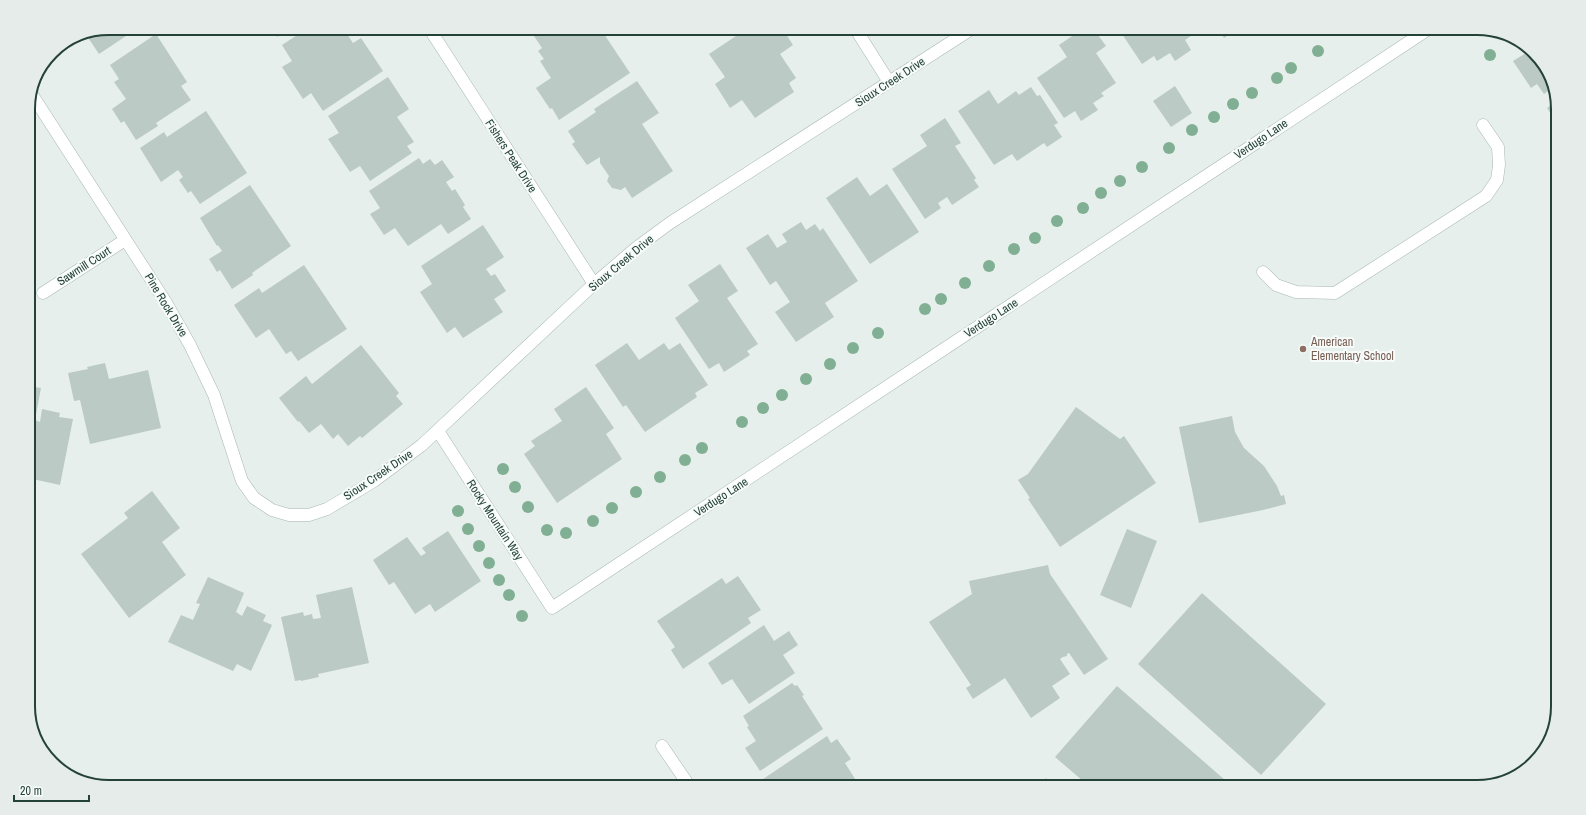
<svg xmlns="http://www.w3.org/2000/svg" width="1586" height="815" viewBox="0 0 1586 815" font-family="'Archivo Narrow',sans-serif">
<style>
.building{fill:#bbcac4}
.lines{fill:none;stroke-linecap:round;stroke-linejoin:round}
.minor-casing{stroke:#a8b8b2;stroke-width:13}
.minor{stroke:#fff;stroke-width:12}
.tree{fill:#80af93}
.education-dot{fill:#8d6e63;stroke:#f7fbf9;stroke-width:1.5}
.labels{text-anchor:middle;stroke-width:4;stroke-linejoin:round;paint-order:stroke}
.street-label{font-size:12px;fill:#24423a;stroke:#f7fbf9}
.education-label{font-size:12px;fill:#785e54;stroke:#f7fbf9;text-anchor:start}
.rim{fill:none;stroke:#24423a;stroke-width:2}
</style>
<rect width="100%" height="100%" fill="#e6efeb"/>
<g class="building">
<path d="M109,28h29l-39,26 -14,-21z"/>
<path d="M271,28h20l-14,9z"/>
<path d="M308,28h35l10,15 8,-5 22,33 -60,40 -12,-18 -8,6 -21,-32 10,-6 -10,-16z"/>
<path d="M547,28h53l30,45 -71,47 -7,-12 -2,1 -14,-21 15,-10 -11,-17 4,-2 -6,-8 4,-3 -8,-12z"/>
<path d="M748,28h34l11,17 -13,9 16,24 -7,5 5,9 -39,26 -13,-18 -12,8 -15,-24 10,-7 -16,-23z"/>
<path d="M1084,28h9l13,18 -10,7 20,30 -15,10 3,3 -11,7 5,7 -17,11 -6,-10 -11,7 -27,-40 30,-21 -8,-12z"/>
<path d="M1118,28h82l1,1 -16,11 6,10 -16,11 -5,-8 -13,8 -3,-5 -12,8z"/>
<path d="M1218,28h21l-15,10z"/>
<path d="M156,34l31,48 -6,4 10,14 -35,23 2,3 -22,14 -12,-19 -3,2 -9,-14 14,-10 -12,-17 5,-3 -9,-14z"/>
<path d="M1529,51l15,13 8,24 -8,6 -7,-10 -6,4 -18,-27z"/>
<path d="M388,77l21,32 -12,8 17,25 -7,4 5,7 -42,28 -10,-15 -10,6 -22,-33 11,-6 -11,-17z"/>
<path d="M637,81l22,32 -17,11 31,47 -41,27 -7,-11 -4,3 -9,-2 -5,-7 2,-5 -9,-13v-6l-13,8 -15,-21 3,-2 -7,-11 28,-19 -2,-3z"/>
<path d="M1175,86l17,27 -21,14 -18,-26z"/>
<path d="M1031,87l6,9 3,-1 18,28 -4,2 8,12 -15,10 -3,-4 -27,18 -5,-7 -18,11 -36,-54 31,-21 9,14 18,-13 3,4z"/>
<path d="M1557,101l1,3v25l-4,-5 3,-1 -10,-15z"/>
<path d="M206,111l41,62 -47,31 -9,-13 -3,2 -9,-13 4,-3 -5,-7 -17,12 -21,-34 24,-16 3,5z"/>
<path d="M945,118l16,25 -6,3 21,32 -2,2 5,7 -27,18 -5,-8 -9,6 3,5 -16,11 -33,-50 35,-23 -7,-11z"/>
<path d="M419,158l4,6 7,-5 5,6 7,-5 12,17 -8,5 6,9 3,-2 10,16 -2,2 8,12 -23,15 -7,-10 -33,22 -13,-18 -11,7 -14,-21 10,-6 -11,-17z"/>
<path d="M857,177l13,19 17,-12 32,48 -49,32 -44,-66z"/>
<path d="M250,185l41,61 -39,27 1,2 -21,14 -12,-19 -3,2 -8,-13 13,-8 -4,-6 -1,1 -17,-28z"/>
<path d="M801,222l5,8 9,-6 5,7 3,-3 35,53 -33,22 9,14 -38,25 -21,-30 15,-10 -14,-21 -6,4 -24,-37 22,-14 9,14 10,-6 -5,-8z"/>
<path d="M483,225l21,32 -18,12 5,7 4,-2 11,17 -12,8 9,13 -40,26 -8,-11 -8,6 -27,-41 12,-8 -11,-18z"/>
<path d="M720,264l18,27 -11,7 31,46 -11,7 3,4 -26,17 -5,-9 -10,6 -34,-51 24,-17 -11,-16z"/>
<path d="M304,265l43,64 -49,32 -7,-10 -5,3 -17,-25 -13,9 -22,-33 25,-17 3,5z"/>
<path d="M627,343l12,17 25,-17 5,7 11,-7 28,42 -13,8 2,4 -52,35 -19,-27 -3,2 -28,-42z"/>
<path d="M361,345l38,48 -3,3 7,8 -41,34 -2,-2 -12,10 -10,-12 -5,5 -12,-15 -12,9 -10,-12 -1,1 -19,-24 27,-22 6,8z"/>
<path d="M105,363l4,16 39,-9 13,58 -71,16 -10,-44 -6,1 -6,-28 20,-4 -1,-2z"/>
<path d="M28,386l13,2 -6,32 5,2 2,-13 18,4 -1,4 14,2 -13,66 -32,-7z"/>
<path d="M586,387l28,41 -8,6 16,25 -65,44 -33,-49 11,-8 -4,-5 31,-20 -8,-12z"/>
<path d="M1076,407l44,32 4,-3 32,47 -96,64 -32,-48 2,-1 -12,-18 10,-6z"/>
<path d="M1232,416l3,16 9,16 20,18 13,20 4,10 3,-1 2,9 -23,6 -64,13 -20,-96z"/>
<path d="M152,491l28,37 -18,14 24,33 -57,43 -48,-64 47,-36 -4,-5z"/>
<path d="M1127,529l30,12 -26,67 -31,-13z"/>
<path d="M448,531l33,50 -46,31 -5,-8 -15,10 -21,-32 -5,3 -16,-25 34,-23 14,19 5,-3 -4,-5z"/>
<path d="M1048,565l2,9 58,85 -24,16 -15,-22 -2,1v2l-4,1 -3,2 10,15 -18,12 8,12 -29,20 -26,-40 -32,21 -7,-11 5,-3 -42,-63 43,-28 -3,-13z"/>
<path d="M738,576l23,34 -13,8 3,5 -68,46 -12,-19 4,-3 -18,-26 65,-43 4,6z"/>
<path d="M208,577l36,16 -8,19 6,4 5,-10 19,9 -3,6 9,4 -21,46 -14,-7 -4,7 -65,-29 13,-27 12,5 7,-16 -4,-1z"/>
<path d="M352,587l17,76 -51,11 1,3 -18,4v-1l-6,1 -14,-64 22,-5 1,4 8,-2 1,5 8,-1 -5,-23z"/>
<path d="M1202,593l124,111 -65,71 -123,-111z"/>
<path d="M764,625l10,16 15,-10 9,14 -15,10 12,18 -46,31 -17,-25 -10,6 -14,-22z"/>
<path d="M792,683l3,3 2,-1 7,10 -2,1 21,33 -63,42 -15,-23 11,-7 -9,-14 2,-1 -6,-10z"/>
<path d="M1117,686l116,101h-143l-35,-30z"/>
<path d="M827,736l4,7 6,-4 14,20 -6,4 12,19 -7,5h-86l-4,-6z"/>
<path d="M1046,778l10,9h-18z"/>
</g>
<g class="lines">
<defs>
<g id="minor">
<path d="M429,28l165,256"/>
<path d="M855,28l34,54"/>
<path d="M31,93l134,208 25,44 24,50 28,86 12,17 18,12 17,5h20l18,-6 47,-28 48,-36 172,-161 42,-36 34,-25 303,-195"/>
<path d="M1263,272l13,13 20,7 39,1 151,-97 11,-16 2,-15 -1,-18 -15,-22"/>
<path d="M43,293l82,-53"/>
<path d="M438,431l114,177 878,-580"/>
<path d="M662,746l28,41"/>
</g>
</defs>
<use href="#minor" class="minor-casing"/>
<use href="#minor" class="minor"/>
</g>
<g class="tree">
<circle cx="1318" cy="51" r="6"/>
<circle cx="1490" cy="55" r="6"/>
<circle cx="1291" cy="68" r="6"/>
<circle cx="1277" cy="78" r="6"/>
<circle cx="1252" cy="93" r="6"/>
<circle cx="1233" cy="104" r="6"/>
<circle cx="1214" cy="117" r="6"/>
<circle cx="1192" cy="130" r="6"/>
<circle cx="1169" cy="148" r="6"/>
<circle cx="1142" cy="167" r="6"/>
<circle cx="1120" cy="181" r="6"/>
<circle cx="1101" cy="193" r="6"/>
<circle cx="1083" cy="208" r="6"/>
<circle cx="1057" cy="221" r="6"/>
<circle cx="1035" cy="238" r="6"/>
<circle cx="1014" cy="249" r="6"/>
<circle cx="989" cy="266" r="6"/>
<circle cx="965" cy="283" r="6"/>
<circle cx="941" cy="299" r="6"/>
<circle cx="925" cy="309" r="6"/>
<circle cx="878" cy="333" r="6"/>
<circle cx="853" cy="348" r="6"/>
<circle cx="830" cy="364" r="6"/>
<circle cx="806" cy="379" r="6"/>
<circle cx="782" cy="395" r="6"/>
<circle cx="763" cy="408" r="6"/>
<circle cx="742" cy="422" r="6"/>
<circle cx="702" cy="448" r="6"/>
<circle cx="685" cy="460" r="6"/>
<circle cx="503" cy="469" r="6"/>
<circle cx="660" cy="477" r="6"/>
<circle cx="515" cy="487" r="6"/>
<circle cx="636" cy="492" r="6"/>
<circle cx="528" cy="507" r="6"/>
<circle cx="612" cy="508" r="6"/>
<circle cx="458" cy="511" r="6"/>
<circle cx="593" cy="521" r="6"/>
<circle cx="468" cy="529" r="6"/>
<circle cx="547" cy="530" r="6"/>
<circle cx="566" cy="533" r="6"/>
<circle cx="479" cy="546" r="6"/>
<circle cx="489" cy="563" r="6"/>
<circle cx="499" cy="580" r="6"/>
<circle cx="509" cy="595" r="6"/>
<circle cx="522" cy="616" r="6"/>
</g>
<circle class="education-dot" cx="1303" cy="349" r="4"/>
<g class="labels">
<g class="street-label">
<text transform="translate(890 82) rotate(-33)" y="4">Sioux Creek Drive</text>
<text transform="translate(1261 139) rotate(-34)" y="4">Verdugo Lane</text>
<text transform="translate(511 156) rotate(57)" y="4">Fishers Peak Drive</text>
<text transform="translate(621 263) rotate(-40)" y="4">Sioux Creek Drive</text>
<text transform="translate(84 266) rotate(-33)" y="4">Sawmill Court</text>
<text transform="translate(166 305) rotate(59)" y="4">Pine Rock Drive</text>
<text transform="translate(991 318) rotate(-33)" y="4">Verdugo Lane</text>
<text transform="translate(378 475) rotate(-34)" y="4">Sioux Creek Drive</text>
<text transform="translate(721 497) rotate(-33)" y="4">Verdugo Lane</text>
<text transform="translate(495 520) rotate(57)" y="4">Rocky Mountain Way</text>
</g>
<g class="education-label">
<text x="1311" y="346">American<tspan x="1311" dy="14">Elementary School</tspan></text>
</g>
</g>
<path d="M0 0H1586V815H0ZM109 35H1477A74 74 0 0 1 1551 109V706A74 74 0 0 1 1477 780H109A74 74 0 0 1 35 706V109A74 74 0 0 1 109 35Z" fill="#e6ecea" fill-rule="evenodd"/>
<path class="rim" d="M109 35H1477A74 74 0 0 1 1551 109V706A74 74 0 0 1 1477 780H109A74 74 0 0 1 35 706V109A74 74 0 0 1 109 35Z"/>
<path d="M14 795v6h75v-6" fill="none" stroke="#24423a" stroke-width="2"/>
<text x="20" y="795" font-size="12" fill="#24423a" stroke="#f7fbf9" stroke-width="3" paint-order="stroke">20 m</text>
</svg>
